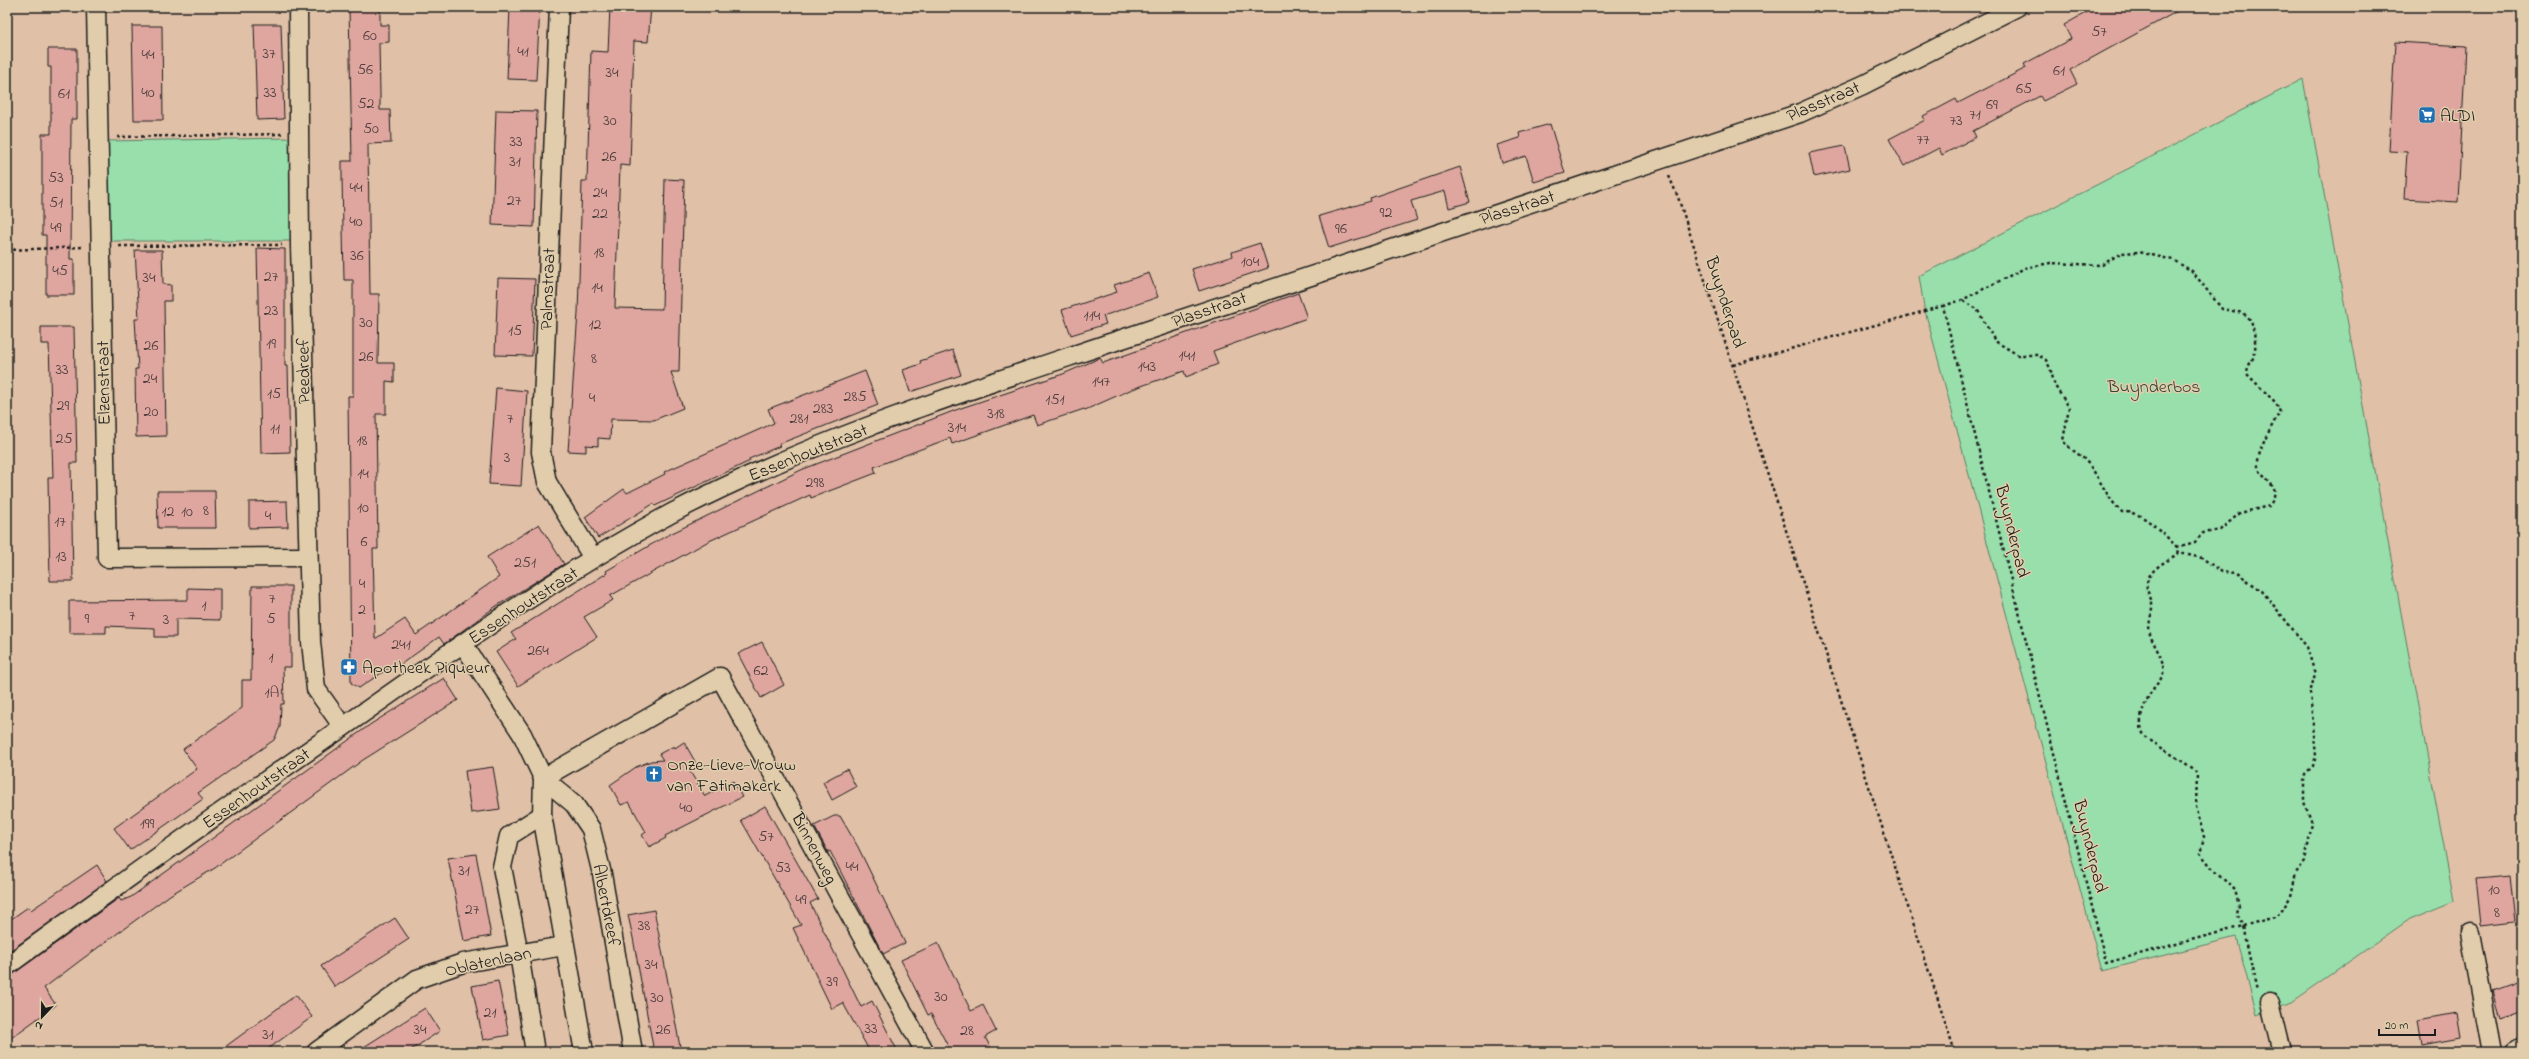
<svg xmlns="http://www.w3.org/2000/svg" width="2529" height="1059" viewBox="0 0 2529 1059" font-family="'Indie Flower',sans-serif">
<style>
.green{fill:#98dfac;stroke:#5a7e64}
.building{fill:#dfa59f;stroke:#1c1c1c}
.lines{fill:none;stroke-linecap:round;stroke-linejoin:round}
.minor-casing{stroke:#1c1c1c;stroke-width:21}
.path{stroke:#1c1c1c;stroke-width:2.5;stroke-dasharray:3 3;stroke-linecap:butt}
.minor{stroke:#e1cdab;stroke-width:18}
.labels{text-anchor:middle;stroke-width:3;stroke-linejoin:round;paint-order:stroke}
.number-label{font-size:16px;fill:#4d3e3d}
.street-label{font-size:18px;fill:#1c1c1c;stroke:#e1cdab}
.poi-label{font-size:18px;fill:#1c1c1c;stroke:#e1cdab;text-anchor:start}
.park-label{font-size:18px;fill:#354339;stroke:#e1cdab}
</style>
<rect width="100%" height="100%" fill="#e0c1a7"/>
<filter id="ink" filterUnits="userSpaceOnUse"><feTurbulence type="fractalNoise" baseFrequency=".025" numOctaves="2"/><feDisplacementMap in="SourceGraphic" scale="8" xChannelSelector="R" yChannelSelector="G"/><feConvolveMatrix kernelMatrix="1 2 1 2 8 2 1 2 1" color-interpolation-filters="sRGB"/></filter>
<g filter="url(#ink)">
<g class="green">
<path d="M2303,79l151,822 -44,18 -119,83 -34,13 -21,-78 -134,34 -178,-664 -5,-31z"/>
<path d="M293,138l1,103h-188l-2,-100z"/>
</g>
<g class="building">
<path d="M349,7h31v18h9v17l-10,1 1,51v16h10l1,33 -23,1 2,150h9l-1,69h16v19l-8,-1v33h-10l2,135h-5l2,90 30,-20 11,16 83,-58 -12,-20 52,-33 25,40 -69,43 -51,37 -5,-7 -42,30 -2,-3 -36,24 -8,-5 -3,-287h5v-116h-9l-2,-102v-17h10z"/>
<path d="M510,7h30l-4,73 -29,-1z"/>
<path d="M610,7h41l-3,35 -14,-1 -4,125 -10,-1 -5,143 47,1 3,-130 19,1 -5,192h-8l12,36 -29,12 -43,-1 -1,20 -12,-1v8l-12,-1v7l-18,-1 10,-138 4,-132h5l4,-130 17,1z"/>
<path d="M2096,7h89l-115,63 7,14 -34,17 -3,-5 -67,35 3,6 -34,18 -3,-7 -35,18 -15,-27 36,-19 -2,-4 16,-8 17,-9 2,4 68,-35 -2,-4 47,-25 -7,-14z"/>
<path d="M254,24h27l3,95 -27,1z"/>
<path d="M132,26h30l1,94h-29z"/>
<path d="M2395,42l71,4 -8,156 -54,-3 3,-47 -18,-1z"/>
<path d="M48,49h29v70h-6l-1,140h4v36h-28v-60h-4v-101h9v-67h-3z"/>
<path d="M496,110l41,1 -3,116 -42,-2z"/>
<path d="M1550,124l15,49 -31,9 -8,-26 -24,7 -5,-18 23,-7 -1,-5z"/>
<path d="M1845,146l5,23 -36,8 -5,-24z"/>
<path d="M1460,167l10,35 -21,6 -4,-17 -34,10 6,19 -88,28 -10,-32 52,-15 -1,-3z"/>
<path d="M1260,243l8,25 -69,23 -7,-22 41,-13 -1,-4z"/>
<path d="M257,248l28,1v117h3l2,86 -29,1z"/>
<path d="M135,250h27l1,34 8,1v16h-7l2,135 -30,1 -1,-68h3l-3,-50h4z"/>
<path d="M1149,273l9,24 -55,19 3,8 -35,11 -9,-25 55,-18 -3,-7z"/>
<path d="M498,278l37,1 -3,77 -37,-1z"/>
<path d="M1298,293l9,25 -94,33 5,13 -32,13 -2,-6 -54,19 -45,20 -1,-1 -47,16 -4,-10 -81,29 -2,-6 -76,29 2,6 -65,25 -1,-3 -103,47 -97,54 3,4 -29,17 13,20 -79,49 -22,-34 20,-13 -5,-6 96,-60 -1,-2 60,-35 135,-66 160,-62 102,-34 37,-16 3,5z"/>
<path d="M41,327h33l3,136h-6l2,118h-23l-2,-103h5l-4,-134h-8z"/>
<path d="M953,350l8,25 -51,17 -7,-22 18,-6 -1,-3z"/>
<path d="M865,371l13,34 -99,39 1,2 -31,13 1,2 -95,45 -2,-2 -55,34 -13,-21 39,-28 3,4 38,-19 -1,-2 110,-49 -6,-14z"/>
<path d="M496,388l31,3 -6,95 -32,-2z"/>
<path d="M157,491h58l1,37h-58z"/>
<path d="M287,501l1,26 -39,1v-26z"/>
<path d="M252,586h39v81h-8l1,37h-3l-1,23 -6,13 -76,53 5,6 -73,51 -16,-22 83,-59 -14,-20 59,-41v-28h9z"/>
<path d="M188,588l32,1v31l-44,-1v18h-21v-9l-49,-2v7h-37v-32l119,-1z"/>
<path d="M762,642l22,43 -23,13 -23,-44z"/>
<path d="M444,678l14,22 -95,60 -148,108 -45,27 -89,65 -37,28 12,17 -49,36v-65l6,-2 106,-76 2,3 10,-4 240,-173z"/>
<path d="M684,742l13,23 -8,5 16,26 28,-15 9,16 -77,39 1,2 -17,9 -7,-12 4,-3 -17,-30 -8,3 -11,-20 26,-18 15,-6 12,-1 -4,-6 15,-8 1,2z"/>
<path d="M493,767l7,42 -29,4 -6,-42z"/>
<path d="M847,769l9,18 -24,13 -9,-18z"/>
<path d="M765,806l53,93 -8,4 51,104 11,-6 26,51h-28l-27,-49 -11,6 -39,-81 8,-3 -60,-105z"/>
<path d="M834,816h6l18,31 47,96 -22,11 -53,-103 -2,1 -14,-26z"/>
<path d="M476,854l15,82 -27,5 -16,-83z"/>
<path d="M97,865l10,16 -100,72v-31l21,-15 3,3z"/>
<path d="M2510,875l5,46 -34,4 -5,-47z"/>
<path d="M654,910l7,35 20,107h-27l-21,-114 -5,-23z"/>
<path d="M395,918l14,21 -74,48 -14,-21z"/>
<path d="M938,943l33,68 12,-6 13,26 -11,6 8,15h-42l-20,-38 -3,1 -27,-55z"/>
<path d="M498,981l11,54 -26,5 -11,-54z"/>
<path d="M2517,984l5,15v12l-22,8 -8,-26z"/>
<path d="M296,995l16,22 -48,35h-46z"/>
<path d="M425,1008l15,23 -32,21h-52z"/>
<path d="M2456,1013l4,25 -38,7 -4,-25z"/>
</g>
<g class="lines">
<defs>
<g id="minor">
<path d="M96,7l11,551 201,-1"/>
<path d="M298,7l2,238 11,397 5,47 27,38"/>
<path d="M559,7l-18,445 6,30 46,76"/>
<path d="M463,644l59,90 21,44 31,26 17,25 11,45 31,178"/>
<path d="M543,778l177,-101 205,375"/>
<path d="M543,778l-1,37 42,237"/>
<path d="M2470,933l22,119"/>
<path d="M7,966c111,-81 223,-161 336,-239 107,-75 214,-152 329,-214 139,-73 292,-121 441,-171 228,-78 458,-152 687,-229l63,-28 154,-78"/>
<path d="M2270,1003l12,49"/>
<path d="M316,1052l101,-73 46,-16 101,-17"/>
<path d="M535,1052l-16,-98 -17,-87 7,-31 33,-21"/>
<path d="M2514,1052l8,-5"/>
</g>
</defs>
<use href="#minor" class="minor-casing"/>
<g class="path">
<path d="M117,137l165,-3"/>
<path d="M1669,176l10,24 276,852"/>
<path d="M119,246l163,-1"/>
<path d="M7,250l77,-3"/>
<path d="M1963,301l14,8 18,32 23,14h20l8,5 4,8 5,18 14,21 -6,34c7,9 16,12 23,20 14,16 20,37 36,51 21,-2 41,22 55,35"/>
<path d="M1943,306l19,-6 63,-32 25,-5 52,2 19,-12 18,-1 34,8 19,11 30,38 21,4 8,7c3,11 6,25 3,36 -3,7 -7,10 -7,18l29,29 4,9c-7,11 -24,41 -22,54 4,16 27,19 11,40l-29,7 -20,17 -17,3 -8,9 -18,5 2,6 23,5 20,14 15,1 25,18 45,56 8,27 -5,19 6,63 -3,10 -8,8 -1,7v21l8,21 -7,38 -9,12 -5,23 -10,16 -6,5 -32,9 -6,-13 2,-8 -4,-16 -18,-15 -17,-21 4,-16 -8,-31 1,-31 -3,-6 -49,-32c-10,-16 0,-36 10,-51 3,-3 7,-8 8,-12 2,-15 -7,-24 -12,-37 -5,-11 2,-22 1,-33 0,-5 -4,-10 -5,-15 -3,-18 20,-28 32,-36"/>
<path d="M1733,365l210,-59 163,657 137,-37 14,65"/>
</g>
<use href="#minor" class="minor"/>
</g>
</g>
<defs>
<symbol id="supermarket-square" viewBox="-11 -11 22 22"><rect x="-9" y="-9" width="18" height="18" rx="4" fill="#1f6fb2" stroke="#e1cdab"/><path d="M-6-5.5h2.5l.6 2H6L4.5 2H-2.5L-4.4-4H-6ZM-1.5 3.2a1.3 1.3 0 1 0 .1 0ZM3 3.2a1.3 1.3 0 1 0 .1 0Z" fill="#fff"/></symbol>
<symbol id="pharmacy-square" viewBox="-11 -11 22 22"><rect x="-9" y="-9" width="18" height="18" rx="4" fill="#1f6fb2" stroke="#e1cdab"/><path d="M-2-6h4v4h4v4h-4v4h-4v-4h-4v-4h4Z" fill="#fff"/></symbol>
<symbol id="church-square" viewBox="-11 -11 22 22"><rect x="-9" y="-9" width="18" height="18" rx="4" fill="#1f6fb2" stroke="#e1cdab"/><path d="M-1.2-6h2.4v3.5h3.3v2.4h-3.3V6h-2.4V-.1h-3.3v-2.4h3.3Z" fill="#fff"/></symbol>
</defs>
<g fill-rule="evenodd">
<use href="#supermarket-square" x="2417" y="105" width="20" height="20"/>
<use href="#pharmacy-square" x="339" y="657" width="20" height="20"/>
<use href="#church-square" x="644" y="764" width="20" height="20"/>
</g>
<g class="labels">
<g class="number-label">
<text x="2099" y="36">57</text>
<text x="370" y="40">60</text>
<text x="523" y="56">41</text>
<text x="269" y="58">37</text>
<text x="148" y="59">44</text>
<text x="365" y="74">56</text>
<text x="2059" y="75">61</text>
<text x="612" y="77">34</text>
<text x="2024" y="93">65</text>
<text x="148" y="97">40</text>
<text x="270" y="97">33</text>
<text x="64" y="98">61</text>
<text x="366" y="108">52</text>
<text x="1992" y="109">69</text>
<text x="1975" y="119">71</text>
<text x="610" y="125">30</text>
<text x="1956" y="125">73</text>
<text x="371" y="133">50</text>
<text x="1923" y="144">77</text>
<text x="516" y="146">33</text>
<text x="609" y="161">26</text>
<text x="515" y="166">31</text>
<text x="56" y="182">53</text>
<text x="356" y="192">44</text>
<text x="600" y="197">24</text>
<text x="514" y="205">27</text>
<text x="56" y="207">51</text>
<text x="1386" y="217">92</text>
<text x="600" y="218">22</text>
<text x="356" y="226">40</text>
<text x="56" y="232">49</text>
<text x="1341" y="233">96</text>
<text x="599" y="257">18</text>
<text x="357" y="260">36</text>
<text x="1250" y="266">104</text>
<text x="60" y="275">45</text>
<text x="271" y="281">27</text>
<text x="149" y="282">34</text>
<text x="597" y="292">14</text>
<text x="271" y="315">23</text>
<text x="1092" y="320">114</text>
<text x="366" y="327">30</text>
<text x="595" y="329">12</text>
<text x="515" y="335">15</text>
<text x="271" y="348">19</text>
<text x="151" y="350">26</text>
<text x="1187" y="360">141</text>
<text x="366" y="361">26</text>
<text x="594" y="363">8</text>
<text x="1147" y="371">143</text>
<text x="62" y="374">33</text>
<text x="150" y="383">24</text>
<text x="1101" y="386">147</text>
<text x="274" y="398">15</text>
<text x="855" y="401">285</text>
<text x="592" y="402">4</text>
<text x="1055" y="404">151</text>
<text x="63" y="410">29</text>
<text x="823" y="413">283</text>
<text x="151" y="416">20</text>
<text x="996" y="418">318</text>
<text x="510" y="423">7</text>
<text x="799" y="423">281</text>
<text x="957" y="432">314</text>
<text x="275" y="433">11</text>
<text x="64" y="443">25</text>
<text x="362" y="445">18</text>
<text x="507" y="462">3</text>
<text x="363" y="478">14</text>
<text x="815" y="487">298</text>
<text x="363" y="512">10</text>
<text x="206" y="515">8</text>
<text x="168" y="516">12</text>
<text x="187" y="516">10</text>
<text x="268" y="520">4</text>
<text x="60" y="526">17</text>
<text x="364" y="546">6</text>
<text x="61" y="561">13</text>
<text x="525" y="567">251</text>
<text x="362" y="588">4</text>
<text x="272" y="603">7</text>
<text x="204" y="610">1</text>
<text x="362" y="614">2</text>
<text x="132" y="620">7</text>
<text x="87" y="623">9</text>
<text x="271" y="623">5</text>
<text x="166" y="624">3</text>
<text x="401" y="649">241</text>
<text x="538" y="655">264</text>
<text x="271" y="662">1</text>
<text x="761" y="675">62</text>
<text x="272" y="697">1A</text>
<text x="686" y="812">40</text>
<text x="147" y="828">199</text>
<text x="766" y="841">57</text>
<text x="852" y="871">44</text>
<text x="783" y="872">53</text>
<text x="464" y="875">31</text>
<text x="2494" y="894">10</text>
<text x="801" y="904">49</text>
<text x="472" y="914">27</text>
<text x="2497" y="917">8</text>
<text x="644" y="930">38</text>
<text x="651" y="969">34</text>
<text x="832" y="986">39</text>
<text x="941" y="1001">30</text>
<text x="657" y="1002">30</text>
<text x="490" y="1017">21</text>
<text x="871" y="1033">33</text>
<text x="420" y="1034">34</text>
<text x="663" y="1034">26</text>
<text x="967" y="1035">28</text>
<text x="268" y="1039">31</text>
</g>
<g class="street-label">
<text transform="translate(1823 101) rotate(-23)" y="6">Plasstraat</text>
<text transform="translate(1517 207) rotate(-18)" y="6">Plasstraat</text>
<text transform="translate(547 289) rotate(-88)" y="6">Palmstraat</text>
<text transform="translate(1726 302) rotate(72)" y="6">Buynderpad</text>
<text transform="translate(1209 309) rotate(-19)" y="6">Plasstraat</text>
<text transform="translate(303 371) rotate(-91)" y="6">Peedreef</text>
<text transform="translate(103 383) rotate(-91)" y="6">Elzenstraat</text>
<text transform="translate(808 452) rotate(-22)" y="6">Essenhoutstraat</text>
<text transform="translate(2013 531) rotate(76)" y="6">Buynderpad</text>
<text transform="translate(523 605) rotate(-33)" y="6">Essenhoutstraat</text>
<text transform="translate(256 788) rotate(-35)" y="6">Essenhoutstraat</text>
<text transform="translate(2091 846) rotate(76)" y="6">Buynderpad</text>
<text transform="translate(815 848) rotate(62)" y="6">Binnenweg</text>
<text transform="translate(607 905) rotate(79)" y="6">Albertdreef</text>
<text transform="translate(488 961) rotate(-12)" y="6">Oblatenlaan</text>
</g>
<g class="poi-label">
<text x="2440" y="121">ALDI</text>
<text x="362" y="673">Apotheek Piqueur</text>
<text x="667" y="770">Onze-Lieve-Vrouw<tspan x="667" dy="21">van Fatimakerk</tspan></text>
</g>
<g class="park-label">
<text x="2154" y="392">Buynderbos</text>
</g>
</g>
<rect width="2529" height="1059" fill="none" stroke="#e1cdab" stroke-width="24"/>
<rect x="12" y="12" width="2505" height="1035" fill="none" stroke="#1c1c1c" stroke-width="1.5" filter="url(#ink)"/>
<g transform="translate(42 1017) rotate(202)" stroke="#e1cdab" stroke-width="3" paint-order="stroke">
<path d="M0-3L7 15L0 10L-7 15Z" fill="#1c1c1c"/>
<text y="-6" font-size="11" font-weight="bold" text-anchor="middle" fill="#1c1c1c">N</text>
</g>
<path d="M2379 1029v6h56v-6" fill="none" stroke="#1c1c1c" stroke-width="2"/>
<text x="2385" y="1029" font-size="12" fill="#1c1c1c" stroke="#e1cdab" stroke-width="3" paint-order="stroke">20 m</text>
</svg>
